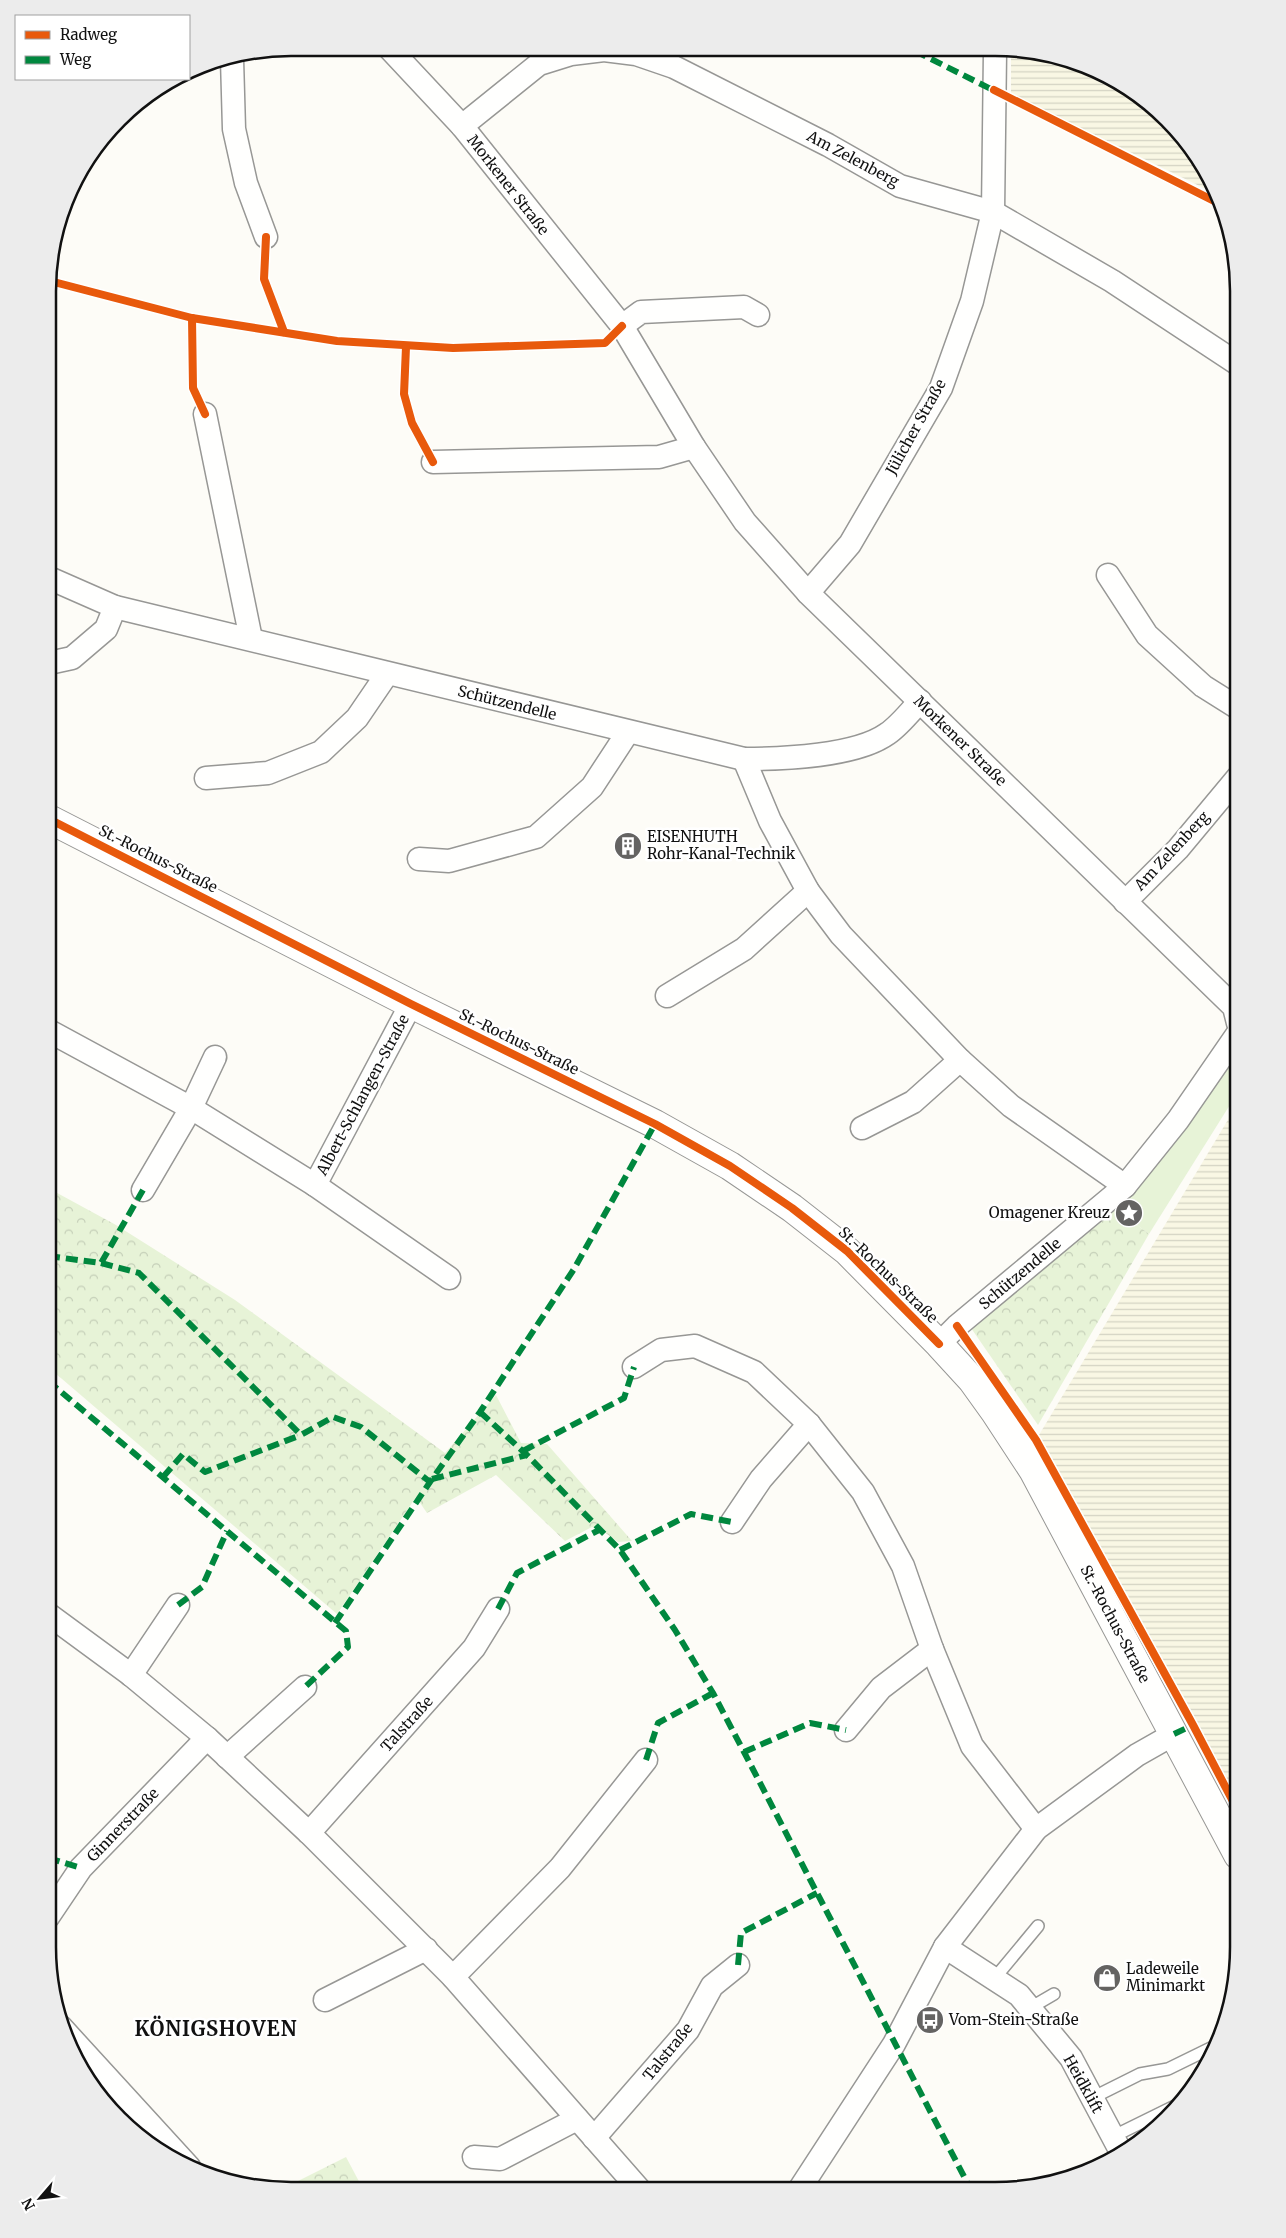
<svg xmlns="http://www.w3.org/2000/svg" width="1286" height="2238" viewBox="0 0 1286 2238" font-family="Merriweather,serif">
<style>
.farmland{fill:url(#farmland-rules)}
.grass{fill:#e7f3d7}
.park{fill:url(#park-crowns)}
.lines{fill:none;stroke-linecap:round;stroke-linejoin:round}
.service-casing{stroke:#979795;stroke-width:14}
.minor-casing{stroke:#979795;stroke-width:25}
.tertiary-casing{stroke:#979795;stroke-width:30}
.service{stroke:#fffffe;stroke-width:11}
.minor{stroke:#fffffe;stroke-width:22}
.tertiary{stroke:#fffffe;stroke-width:28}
.quiet{stroke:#00873e;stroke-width:6;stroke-dasharray:12 6;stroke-linecap:butt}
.cycleway-casing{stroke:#fff;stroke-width:11}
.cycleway{stroke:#e8590c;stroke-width:8}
.labels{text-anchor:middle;stroke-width:5;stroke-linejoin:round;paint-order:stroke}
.street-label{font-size:15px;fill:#111;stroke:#fff}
.poi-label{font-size:15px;fill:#111;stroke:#fff;text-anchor:start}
.district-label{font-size:20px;font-weight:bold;letter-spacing:1px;fill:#111;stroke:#fff}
.rim{fill:none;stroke:#111;stroke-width:2.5}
</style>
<defs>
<pattern id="farmland-rules" width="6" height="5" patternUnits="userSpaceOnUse" patternTransform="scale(1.25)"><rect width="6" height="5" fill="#f9f7e4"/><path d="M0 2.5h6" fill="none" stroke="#d4d3c3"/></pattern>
<pattern id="park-crowns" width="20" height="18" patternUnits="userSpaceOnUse" patternTransform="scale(1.25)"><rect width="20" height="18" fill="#e7f3d7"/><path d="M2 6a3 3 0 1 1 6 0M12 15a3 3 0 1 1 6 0" fill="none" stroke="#c5cfb8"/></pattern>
</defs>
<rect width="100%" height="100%" fill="#fdfcf7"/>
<g class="farmland">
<path d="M1011,52h31l60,20 53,36 42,47 19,39 -205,-100z"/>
<path d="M1238,1103v698l-199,-366z"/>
</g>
<path class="grass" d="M1238,1051v41l-89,142 -33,-25z"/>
<g class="park">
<path d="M48,1188l68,37 119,75 210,153 51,-58 25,48 26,1 85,97 -14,1 -18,-13 -8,-2 -27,14 -69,-66 -69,38 -11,-16 -79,117 -289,-247z"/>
<path d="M1116,1209l33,25 -111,191 -67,-97z"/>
<path d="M346,2157l17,32 -79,-1z"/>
</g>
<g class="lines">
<defs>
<g id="service">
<path d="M994,1979l44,-53"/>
<path d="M1030,2008l24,-14"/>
<path d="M1092,2098l48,-24 28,-5 49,-24"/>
<path d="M1112,2137l67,-33"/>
</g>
<g id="minor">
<path d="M389,48l73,78 160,200 72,121 51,75 63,71 426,414 4,16"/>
<path d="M232,59l2,70 12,54 20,54"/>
<path d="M462,126l77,-62 32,-10 33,-4 32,4 38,13 154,78 72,41 93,26 119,69 126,83"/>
<path d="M622,326l19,-14 103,-5 14,8"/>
<path d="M205,414l46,225"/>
<path d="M433,462l226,-5 35,-10"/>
<path d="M1108,575l39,60 56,51 35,22"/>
<path d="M49,578l66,29 629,152c39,0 112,-3 143,-25 12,-8 23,-22 33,-33"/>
<path d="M808,593l42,-49 91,-156 31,-87 21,-89 2,-160"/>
<path d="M49,663l23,-5 34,-29 9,-22"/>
<path d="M744,759l26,62 38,70 33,44 119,125 51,46 114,80"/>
<path d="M206,778l62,-5 53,-21 36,-34 30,-44"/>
<path d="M419,859l30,2 87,-24 56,-50 36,-55"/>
<path d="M1125,902l53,-53 60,-72"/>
<path d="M667,996l77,-47 64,-58"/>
<path d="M49,1031l142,77 124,77 134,93"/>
<path d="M862,1128l51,-26 47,-42"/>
<path d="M315,1185l96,-181"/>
<path d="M143,1190l48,-82 24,-51"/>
<path d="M939,1344l18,-18 168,-140 53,-66 60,-87"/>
<path d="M634,1367l27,-17 34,-4 59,26 55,52 54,68 40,74 29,83 40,97 64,83"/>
<path d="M732,1522l29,-43 48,-55"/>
<path d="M48,1614l83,61 76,63 102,95 144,144 186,212"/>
<path d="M131,1675l47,-70"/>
<path d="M846,1730l35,-42 51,-39"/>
<path d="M227,1757l78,-70"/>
<path d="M309,1833l165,-185 24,-39"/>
<path d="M48,1917l33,-49 126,-130"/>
<path d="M945,1947l74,48 52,63 50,94"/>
<path d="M453,1977l107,-109 86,-108"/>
<path d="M325,2000l101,-51"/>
<path d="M61,2027l128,140"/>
<path d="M594,2138l94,-108 24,-44 26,-21"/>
<path d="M474,2157l26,2 77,-40"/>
<path d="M799,2190l95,-146 51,-97 91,-118 101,-74 37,-21"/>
</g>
<path id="tertiary" d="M49,819l362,185 244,120 75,42 62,42 55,43 92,93 33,36 23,32 38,58 205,385"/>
</defs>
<use href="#service" class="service-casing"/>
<use href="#minor" class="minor-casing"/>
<use href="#tertiary" class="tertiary-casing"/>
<use href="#service" class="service"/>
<use href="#minor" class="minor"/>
<use href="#tertiary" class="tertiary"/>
<g class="quiet">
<path d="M915,51l82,41"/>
<path d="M48,1256l53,7 42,-73"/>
<path d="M101,1263l38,10 162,162 32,-18 28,10 69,55"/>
<path d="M48,1368l6,-10 -6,-6"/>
<path d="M48,1381l298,250 2,16 -43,40"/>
<path d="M480,1412l47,43 93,95 55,80 38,63 31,59 227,438"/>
<path d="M523,1451l101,-53 10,-31"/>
<path d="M163,1477l20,-23 22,18 96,-37"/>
<path d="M432,1479l95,-24"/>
<path d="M620,1550l71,-36 41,8"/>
<path d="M178,1605l24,-18 25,-56"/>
<path d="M498,1609l19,-36 82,-43"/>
<path d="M335,1623l95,-141 50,-70 94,-143 81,-145"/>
<path d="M1174,1734l19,-9"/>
<path d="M744,1752l66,-29 36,7"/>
<path d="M646,1760l12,-37 55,-30"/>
<path d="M48,1858l33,10"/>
<path d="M738,1965l3,-32 76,-40"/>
</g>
<defs>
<g id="cycleway">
<path d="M994,90l228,115"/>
<path d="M266,237l-2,42 20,53"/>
<path d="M50,281l142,37 145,23 116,7 152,-5 17,-17"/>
<path d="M192,318l1,70 12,26"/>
<path d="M406,347l-2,47 8,29 21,39"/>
<path d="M49,819l362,185 244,120 75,42 62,42 55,43 92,93"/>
<path d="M957,1326l79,114 157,285 45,86"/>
</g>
</defs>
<use href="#cycleway" class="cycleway-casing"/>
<use href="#cycleway" class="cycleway"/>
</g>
<defs>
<symbol id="building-disc" viewBox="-11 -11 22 22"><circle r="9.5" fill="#646362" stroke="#fff"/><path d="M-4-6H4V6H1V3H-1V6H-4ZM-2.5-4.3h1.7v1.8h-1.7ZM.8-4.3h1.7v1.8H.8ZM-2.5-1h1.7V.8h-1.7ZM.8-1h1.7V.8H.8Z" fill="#fff"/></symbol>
<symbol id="sight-disc" viewBox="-11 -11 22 22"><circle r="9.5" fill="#646362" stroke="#fff"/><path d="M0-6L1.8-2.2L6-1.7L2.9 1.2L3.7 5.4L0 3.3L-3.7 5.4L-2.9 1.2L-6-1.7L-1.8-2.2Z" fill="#fff"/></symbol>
<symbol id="shop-disc" viewBox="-11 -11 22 22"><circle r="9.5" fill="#646362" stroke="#fff"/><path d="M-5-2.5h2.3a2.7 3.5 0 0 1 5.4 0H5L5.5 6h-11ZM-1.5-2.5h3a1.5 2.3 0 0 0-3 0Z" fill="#fff"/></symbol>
<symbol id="bus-disc" viewBox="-11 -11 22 22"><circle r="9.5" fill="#646362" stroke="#fff"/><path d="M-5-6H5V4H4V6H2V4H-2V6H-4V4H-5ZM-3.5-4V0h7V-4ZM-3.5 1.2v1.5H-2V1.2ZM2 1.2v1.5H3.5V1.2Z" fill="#fff"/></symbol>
</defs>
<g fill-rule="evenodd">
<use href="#building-disc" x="612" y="830" width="32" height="32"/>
<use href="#sight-disc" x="1113" y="1197" width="32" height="32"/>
<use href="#shop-disc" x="1091" y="1962" width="32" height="32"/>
<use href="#bus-disc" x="914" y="2004" width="32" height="32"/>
</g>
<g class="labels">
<g class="street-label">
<text transform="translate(853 159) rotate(28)" y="5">Am Zelenberg</text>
<text transform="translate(508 185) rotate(52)" y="5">Morkener Straße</text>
<text transform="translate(916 427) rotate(-61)" y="5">Jülicher Straße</text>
<text transform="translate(507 703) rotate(14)" y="5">Schützendelle</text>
<text transform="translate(960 741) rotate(44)" y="5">Morkener Straße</text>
<text transform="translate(1172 851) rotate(-47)" y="5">Am Zelenberg</text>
<text transform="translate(158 859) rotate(27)" y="5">St.-Rochus-Straße</text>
<text transform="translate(519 1042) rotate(26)" y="5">St.-Rochus-Straße</text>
<text transform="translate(363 1095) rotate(-62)" y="5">Albert-Schlangen-Straße</text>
<text transform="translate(1020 1274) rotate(-40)" y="5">Schützendelle</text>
<text transform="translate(888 1275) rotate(44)" y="5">St.-Rochus-Straße</text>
<text transform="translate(1115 1624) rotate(62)" y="5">St.-Rochus-Straße</text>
<text transform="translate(407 1724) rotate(-48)" y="5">Talstraße</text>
<text transform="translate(123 1825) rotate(-46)" y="5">Ginnerstraße</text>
<text transform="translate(668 2052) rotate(-51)" y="5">Talstraße</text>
<text transform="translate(1083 2084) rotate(61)" y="5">Heidklift</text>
</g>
<g class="poi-label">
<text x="647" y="842">EISENHUTH<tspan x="647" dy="17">Rohr-Kanal-Technik</tspan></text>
<text x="1110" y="1218" text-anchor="end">Omagener Kreuz</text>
<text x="1126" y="1974">Ladeweile<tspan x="1126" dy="17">Minimarkt</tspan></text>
<text x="949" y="2025">Vom-Stein-Straße</text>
</g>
<g class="district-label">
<text x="216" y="2036">KÖNIGSHOVEN</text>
</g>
</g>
<path d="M0 0H1286V2238H0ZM291 56H995A235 235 0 0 1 1230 291V1947A235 235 0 0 1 995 2182H291A235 235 0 0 1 56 1947V291A235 235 0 0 1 291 56Z" fill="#ececec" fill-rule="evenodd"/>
<path class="rim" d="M291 56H995A235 235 0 0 1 1230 291V1947A235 235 0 0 1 995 2182H291A235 235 0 0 1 56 1947V291A235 235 0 0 1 291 56Z"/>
<rect x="15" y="15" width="175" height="65" fill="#ffffff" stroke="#a0a0a0"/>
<rect x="25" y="31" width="25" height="8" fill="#e8590c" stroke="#a0a0a0"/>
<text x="60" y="40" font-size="15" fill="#111111">Radweg</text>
<rect x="25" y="56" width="25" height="8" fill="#00873e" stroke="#a0a0a0"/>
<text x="60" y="65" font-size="15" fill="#111111">Weg</text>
<g transform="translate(40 2198) rotate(242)" stroke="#ffffff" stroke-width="4" paint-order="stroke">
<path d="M0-4L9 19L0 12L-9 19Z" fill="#111111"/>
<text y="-8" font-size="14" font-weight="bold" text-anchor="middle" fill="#111111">N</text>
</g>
</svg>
